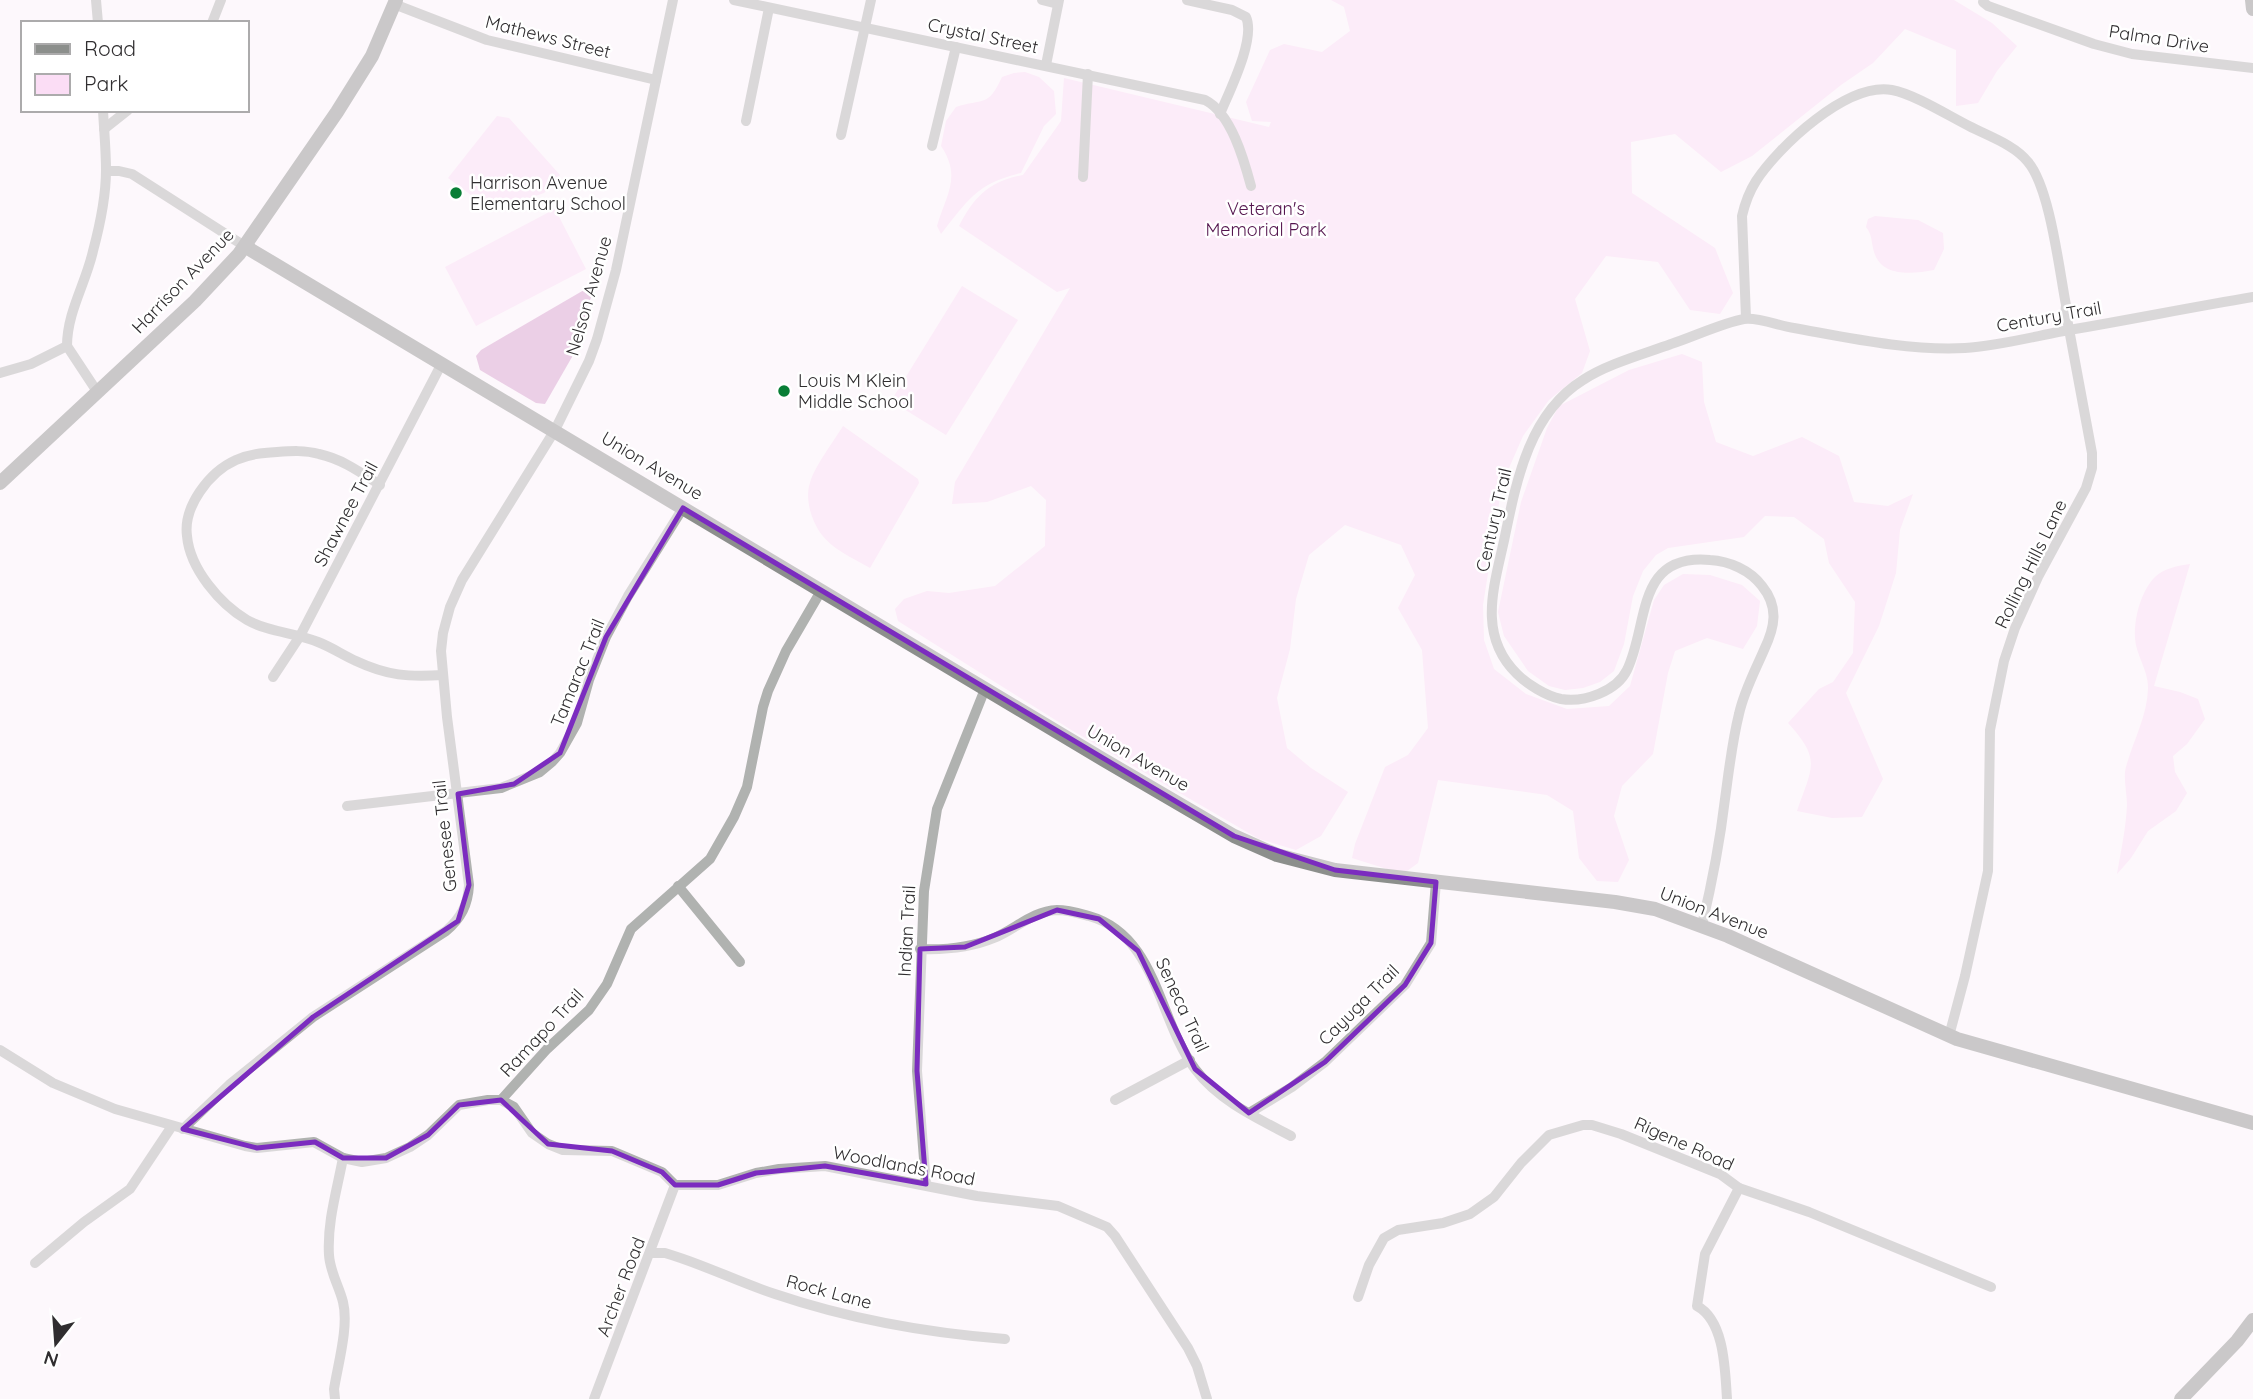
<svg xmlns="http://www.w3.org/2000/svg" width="2253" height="1399" viewBox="0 0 2253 1399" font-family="Quicksand,sans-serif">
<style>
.green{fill:#fbddf5}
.water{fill:#d59ecc}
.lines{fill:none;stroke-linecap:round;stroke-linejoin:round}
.street{stroke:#b0b2b0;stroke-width:10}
.secondary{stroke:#8c8f8c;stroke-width:14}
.marked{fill:none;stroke:#7b2cbf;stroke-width:5;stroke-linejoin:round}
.poi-dot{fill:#097e36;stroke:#fff;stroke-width:2.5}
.labels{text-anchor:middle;stroke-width:5;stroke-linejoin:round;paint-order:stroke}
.street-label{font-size:18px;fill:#302e30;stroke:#fff}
.poi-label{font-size:18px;fill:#302e30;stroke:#fff;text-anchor:start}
.park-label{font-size:18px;fill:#55164f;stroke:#fff}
</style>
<rect width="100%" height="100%" fill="#fdf8fc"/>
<g class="green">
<path d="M1331,0h623l38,23 25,23 -20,25 -19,32 -22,3v-56l-51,-21 -32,34 -32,22 -89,71 -31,16 -46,-38 -44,8 1,51 83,55 18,45 -13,21 -30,-4 -32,-48 -52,-6 -31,43 15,52 -8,22 -33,27 -26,36 -21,48 -19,121 1,35 10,29 32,25 41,15 42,-3 21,-20 24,-86 10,-15 19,-11 27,1 32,10 18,16 -3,25 -14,23 -36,-11 -32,13 -7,22 -15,81 -31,32 -8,30 15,44 -11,22 -21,-1 -18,-23 -6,-47 -26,-16 -109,-15 -20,83 -15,11 -51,-16 3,-14 30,-77 23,-12 20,-27 -6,-78 -24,-42 17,-33 -14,-30 -56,-20 -36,30 -13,44 -6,50 -13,49 10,50 24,20 37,24 -27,44 -25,14 -37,-11 -186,-108 -175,-110 -3,-12 9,-10 23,-8 22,2 46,-7 50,-40 1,-46 -15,-14 -44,16 -35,2 3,-22 115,-194 -13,4 -98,-66c15,-29 30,-45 64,-51l38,-54 3,-43 205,49 2,-5 -19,-1 -6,-19 24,-52 14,-6 38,8 28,-21 -6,-24z"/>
<path d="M1025,72l14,5 15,14 2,23 -12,12 -23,47c-44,10 -53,27 -80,61l-4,-8c9,-31 25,-49 4,-80l5,-25 10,-14c27,-9 32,1 46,-30l12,-4z"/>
<path d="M497,116l12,2 51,57 -16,18 -29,10 -20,-1 -24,-7 -23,-17z"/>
<path d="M555,209l31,60 -110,57 -31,-59z"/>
<path d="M1875,216l43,4 25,13 1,16 -10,21c-23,4 -55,8 -61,-22 -2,-9 -1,-13 -7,-21l2,-8z"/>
<path d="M962,286l56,34 -72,115 -55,-34z"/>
<path d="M1682,354l20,8 2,40 12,40 37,14 49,-19 37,19 15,46 34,4 25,-12 -13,36 -4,43 -17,53 -33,67 37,86 -21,38 -30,1 -35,-7c15,-44 25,-51 -9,-88l31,-34 14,-7 20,-29 2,-51 -26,-39 -5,-24 -30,-22 -29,-1 -21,21 -76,11 -12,7 -13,16 -10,25 -9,48 -10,27 -14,11 -17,6 -18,2 -16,-4 -21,-15 -24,-35 -6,-24 23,-110 26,-74 12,-22 70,-36z"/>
<path d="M843,426l75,53 1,4 -49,85c-28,-16 -51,-24 -60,-58 -2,-8 -3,-19 0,-27 4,-16 24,-42 33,-57z"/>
<path d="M2190,564l-36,122 26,6 18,7 7,20 -18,25 -14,12 2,16 12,21 -11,18 -28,20 -17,27 -14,16c4,-23 9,-46 10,-69 0,-12 -4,-27 -1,-38 7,-26 21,-50 22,-78 1,-18 -12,-33 -13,-51 -1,-20 6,-47 20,-61 9,-9 23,-11 35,-13z"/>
</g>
<path class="water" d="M584,290l9,1 -21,66 -27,47 -9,-1 -56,-33 -4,-14 5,-6z"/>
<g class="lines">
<g class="street">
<path d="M96,0l2,23"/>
<path d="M734,0l471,100c26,13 39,60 46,86"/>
<path d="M1042,0l16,4"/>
<path d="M1187,0l45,10 14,7c10,22 -17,75 -26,97"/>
<path d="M1983,2l5,4 106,38 38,10 121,14"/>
<path d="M394,4l93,36 169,40"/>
<path d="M212,23l9,-23"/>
<path d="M1046,65l13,-65"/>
<path d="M746,121l23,-113"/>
<path d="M104,129l24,-19"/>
<path d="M841,135l30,-135"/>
<path d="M932,146l24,-99"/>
<path d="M106,171h13l13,3 114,73"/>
<path d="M1083,177l5,-103"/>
<path d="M1746,318l-4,-102c3,-13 7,-24 14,-35 23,-35 91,-99 136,-91 22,4 57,26 77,36 19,10 46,19 59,36 22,26 31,107 38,143l-1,13"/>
<path d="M67,346c0,-34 19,-63 26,-95 7,-26 13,-54 13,-81 0,-20 -2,-40 -3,-60"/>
<path d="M67,346l31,47"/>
<path d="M0,373l31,-9 36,-18"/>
<path d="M380,485c-20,-13 -38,-26 -61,-31 -14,-4 -28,-3 -42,-2 -15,1 -28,2 -41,8 -27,12 -53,47 -49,76 3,33 33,68 60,84 21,12 49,13 71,22 13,5 25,13 38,19 32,15 52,16 87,14"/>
<path d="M273,677l27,-41 142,-273"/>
<path d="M347,806l154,-18 39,-16 12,-10 8,-9 17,-30 12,-43 17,-43 22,-41 55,-88"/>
<path d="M678,886l62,76"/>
<path d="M1702,925c10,-42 18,-84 23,-126 4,-29 7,-57 14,-85 5,-23 16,-43 25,-64 11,-23 15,-43 -2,-64 -12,-16 -33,-25 -52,-26 -75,-7 -61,65 -83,110 -10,21 -43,33 -66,29 -15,-3 -34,-15 -44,-25 -41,-40 -22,-90 -12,-138 12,-58 25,-123 78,-156 24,-16 61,-26 88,-36 19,-6 54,-22 73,-25 15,-2 35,7 50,9 56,10 115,23 171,20 31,-2 63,-10 93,-16 65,-11 130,-24 195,-35"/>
<path d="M920,949c26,1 50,-1 74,-11 22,-9 38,-27 63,-28 11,0 21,3 32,6 68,19 69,104 106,153 24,32 62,49 96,67"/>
<path d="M1949,1036l16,-60 23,-105 2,-141 14,-69 11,-33 23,-51 48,-89 6,-20v-15l-26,-140"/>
<path d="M0,1050l53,33 62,26 130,37 12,2 57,-6 29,16 19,4 24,-4 24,-11 18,-12 31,-30 29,-5h13l13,7 18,26 16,11 15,6 49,1 50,21 13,13h43l38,-12 23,-4 46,-3 152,30 81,10 49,21 8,9 73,112 9,18 10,33"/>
<path d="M501,1100l46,-51 42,-39 18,-26 24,-55 79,-70 24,-42 13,-30 16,-80 5,-16 18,-40 35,-60"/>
<path d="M1115,1100l75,-40"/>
<path d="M1249,1113l43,-26 33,-25 80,-77 26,-42 5,-61"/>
<path d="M183,1129l46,-44 84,-68 133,-86c15,-13 22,-26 23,-46l-22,-168 -6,-66 2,-18 7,-26 12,-27 93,-150 34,-69 8,-22 19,-69 57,-270"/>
<path d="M926,1184l-9,-113 7,-180 13,-82 48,-120"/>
<path d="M651,1253h14c38,11 73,29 110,41 74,25 153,39 230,45"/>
<path d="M35,1263l49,-41 46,-33 42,-63"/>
<path d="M1358,1297l11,-32 15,-27 14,-8 45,-7 27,-9 24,-17 27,-34 28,-28 34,-10h9l29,9 99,40 19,14 70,24 182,75"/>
<path d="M335,1399l-1,-10c4,-25 15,-63 9,-87 -4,-16 -13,-30 -14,-47 -2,-33 8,-65 14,-97"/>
<path d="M594,1399l81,-214"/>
<path d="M1727,1399c-2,-28 -2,-78 -30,-93l8,-52 34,-66"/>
</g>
<g class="secondary">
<path d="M2252,0l1,9"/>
<path d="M246,247l858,513 130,76 43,19 58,15 280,32 40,7 73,27 229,103 296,84"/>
<path d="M0,483l195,-182 44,-47 98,-142 35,-56 24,-56"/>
<path d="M2181,1399l56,-58 16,-21"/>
</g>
</g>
<path d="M0 0H2253V1399H0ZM683,508l551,328 101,34 101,12 -5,61 -26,42 -80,77 -76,51 -54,-44 -57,-118 -39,-32 -42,-9 -92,37 -45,2 -3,122 9,113 -101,-18 -69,7 -38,12h-43l-13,-13 -50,-21 -64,-7 -47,-44 -42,5 -31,30 -42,23h-43l-28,-16 -58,6 -74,-19 130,-112 145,-96 11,-36 -11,-91 56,-10 46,-31 46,-116z" fill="#fdf8fc" fill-opacity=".55" fill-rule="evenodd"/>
<path class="marked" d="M683,508l551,328 101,34 101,12 -5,61 -26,42 -80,77 -76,51 -54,-44 -57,-118 -39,-32 -42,-9 -92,37 -45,2 -3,122 9,113 -101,-18 -69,7 -38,12h-43l-13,-13 -50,-21 -64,-7 -47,-44 -42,5 -31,30 -42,23h-43l-28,-16 -58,6 -74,-19 130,-112 145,-96 11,-36 -11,-91 56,-10 46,-31 46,-116z"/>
<g class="poi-dot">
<circle cx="456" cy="193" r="7"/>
<circle cx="784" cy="391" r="7"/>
</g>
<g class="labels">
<g class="street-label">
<text transform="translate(983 36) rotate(12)" y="6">Crystal Street</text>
<text transform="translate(548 37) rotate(14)" y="6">Mathews Street</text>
<text transform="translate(2159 39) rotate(9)" y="6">Palma Drive</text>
<text transform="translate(183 281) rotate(-46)" y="6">Harrison Avenue</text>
<text transform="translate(589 296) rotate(-74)" y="6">Nelson Avenue</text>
<text transform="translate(2049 317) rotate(-10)" y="6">Century Trail</text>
<text transform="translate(652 466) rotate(31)" y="6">Union Avenue</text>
<text transform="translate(346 514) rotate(-62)" y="6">Shawnee Trail</text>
<text transform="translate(1494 520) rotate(-77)" y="6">Century Trail</text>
<text transform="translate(2031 564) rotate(-64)" y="6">Rolling Hills Lane</text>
<text transform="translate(578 673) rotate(-68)" y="6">Tamarac Trail</text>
<text transform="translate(1138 758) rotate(30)" y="6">Union Avenue</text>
<text transform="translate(445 836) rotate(-96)" y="6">Genesee Trail</text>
<text transform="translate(1714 913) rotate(21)" y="6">Union Avenue</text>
<text transform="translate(907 931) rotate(-87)" y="6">Indian Trail</text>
<text transform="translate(1182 1005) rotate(65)" y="6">Seneca Trail</text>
<text transform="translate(1359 1005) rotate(-45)" y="6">Cayuga Trail</text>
<text transform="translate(542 1033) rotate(-47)" y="6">Ramapo Trail</text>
<text transform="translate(1684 1144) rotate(24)" y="6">Rigene Road</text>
<text transform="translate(904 1166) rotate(11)" y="6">Woodlands Road</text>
<text transform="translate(621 1287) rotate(-69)" y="6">Archer Road</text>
<text transform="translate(829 1292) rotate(15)" y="6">Rock Lane</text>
</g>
<g class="poi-label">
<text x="470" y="189">Harrison Avenue<tspan x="470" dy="21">Elementary School</tspan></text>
<text x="798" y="387">Louis M Klein<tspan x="798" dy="21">Middle School</tspan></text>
</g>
<g class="park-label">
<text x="1266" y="215">Veteran's<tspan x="1266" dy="21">Memorial Park</tspan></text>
</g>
</g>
<rect x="21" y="21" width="228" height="91" fill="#ffffff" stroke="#acabac" stroke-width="2"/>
<rect x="35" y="44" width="35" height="10" fill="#8c8f8c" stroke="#acabac" stroke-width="2"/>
<text x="84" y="56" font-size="21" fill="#302e30">Road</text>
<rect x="35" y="74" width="35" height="21" fill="#fbddf5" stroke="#acabac" stroke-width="2"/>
<text x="84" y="91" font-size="21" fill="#302e30">Park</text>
<g transform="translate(56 1343) rotate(197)" stroke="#ffffff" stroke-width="5" paint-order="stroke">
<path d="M0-5L12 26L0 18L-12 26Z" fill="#302e30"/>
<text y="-10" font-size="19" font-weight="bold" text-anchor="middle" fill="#302e30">N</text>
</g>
</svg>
